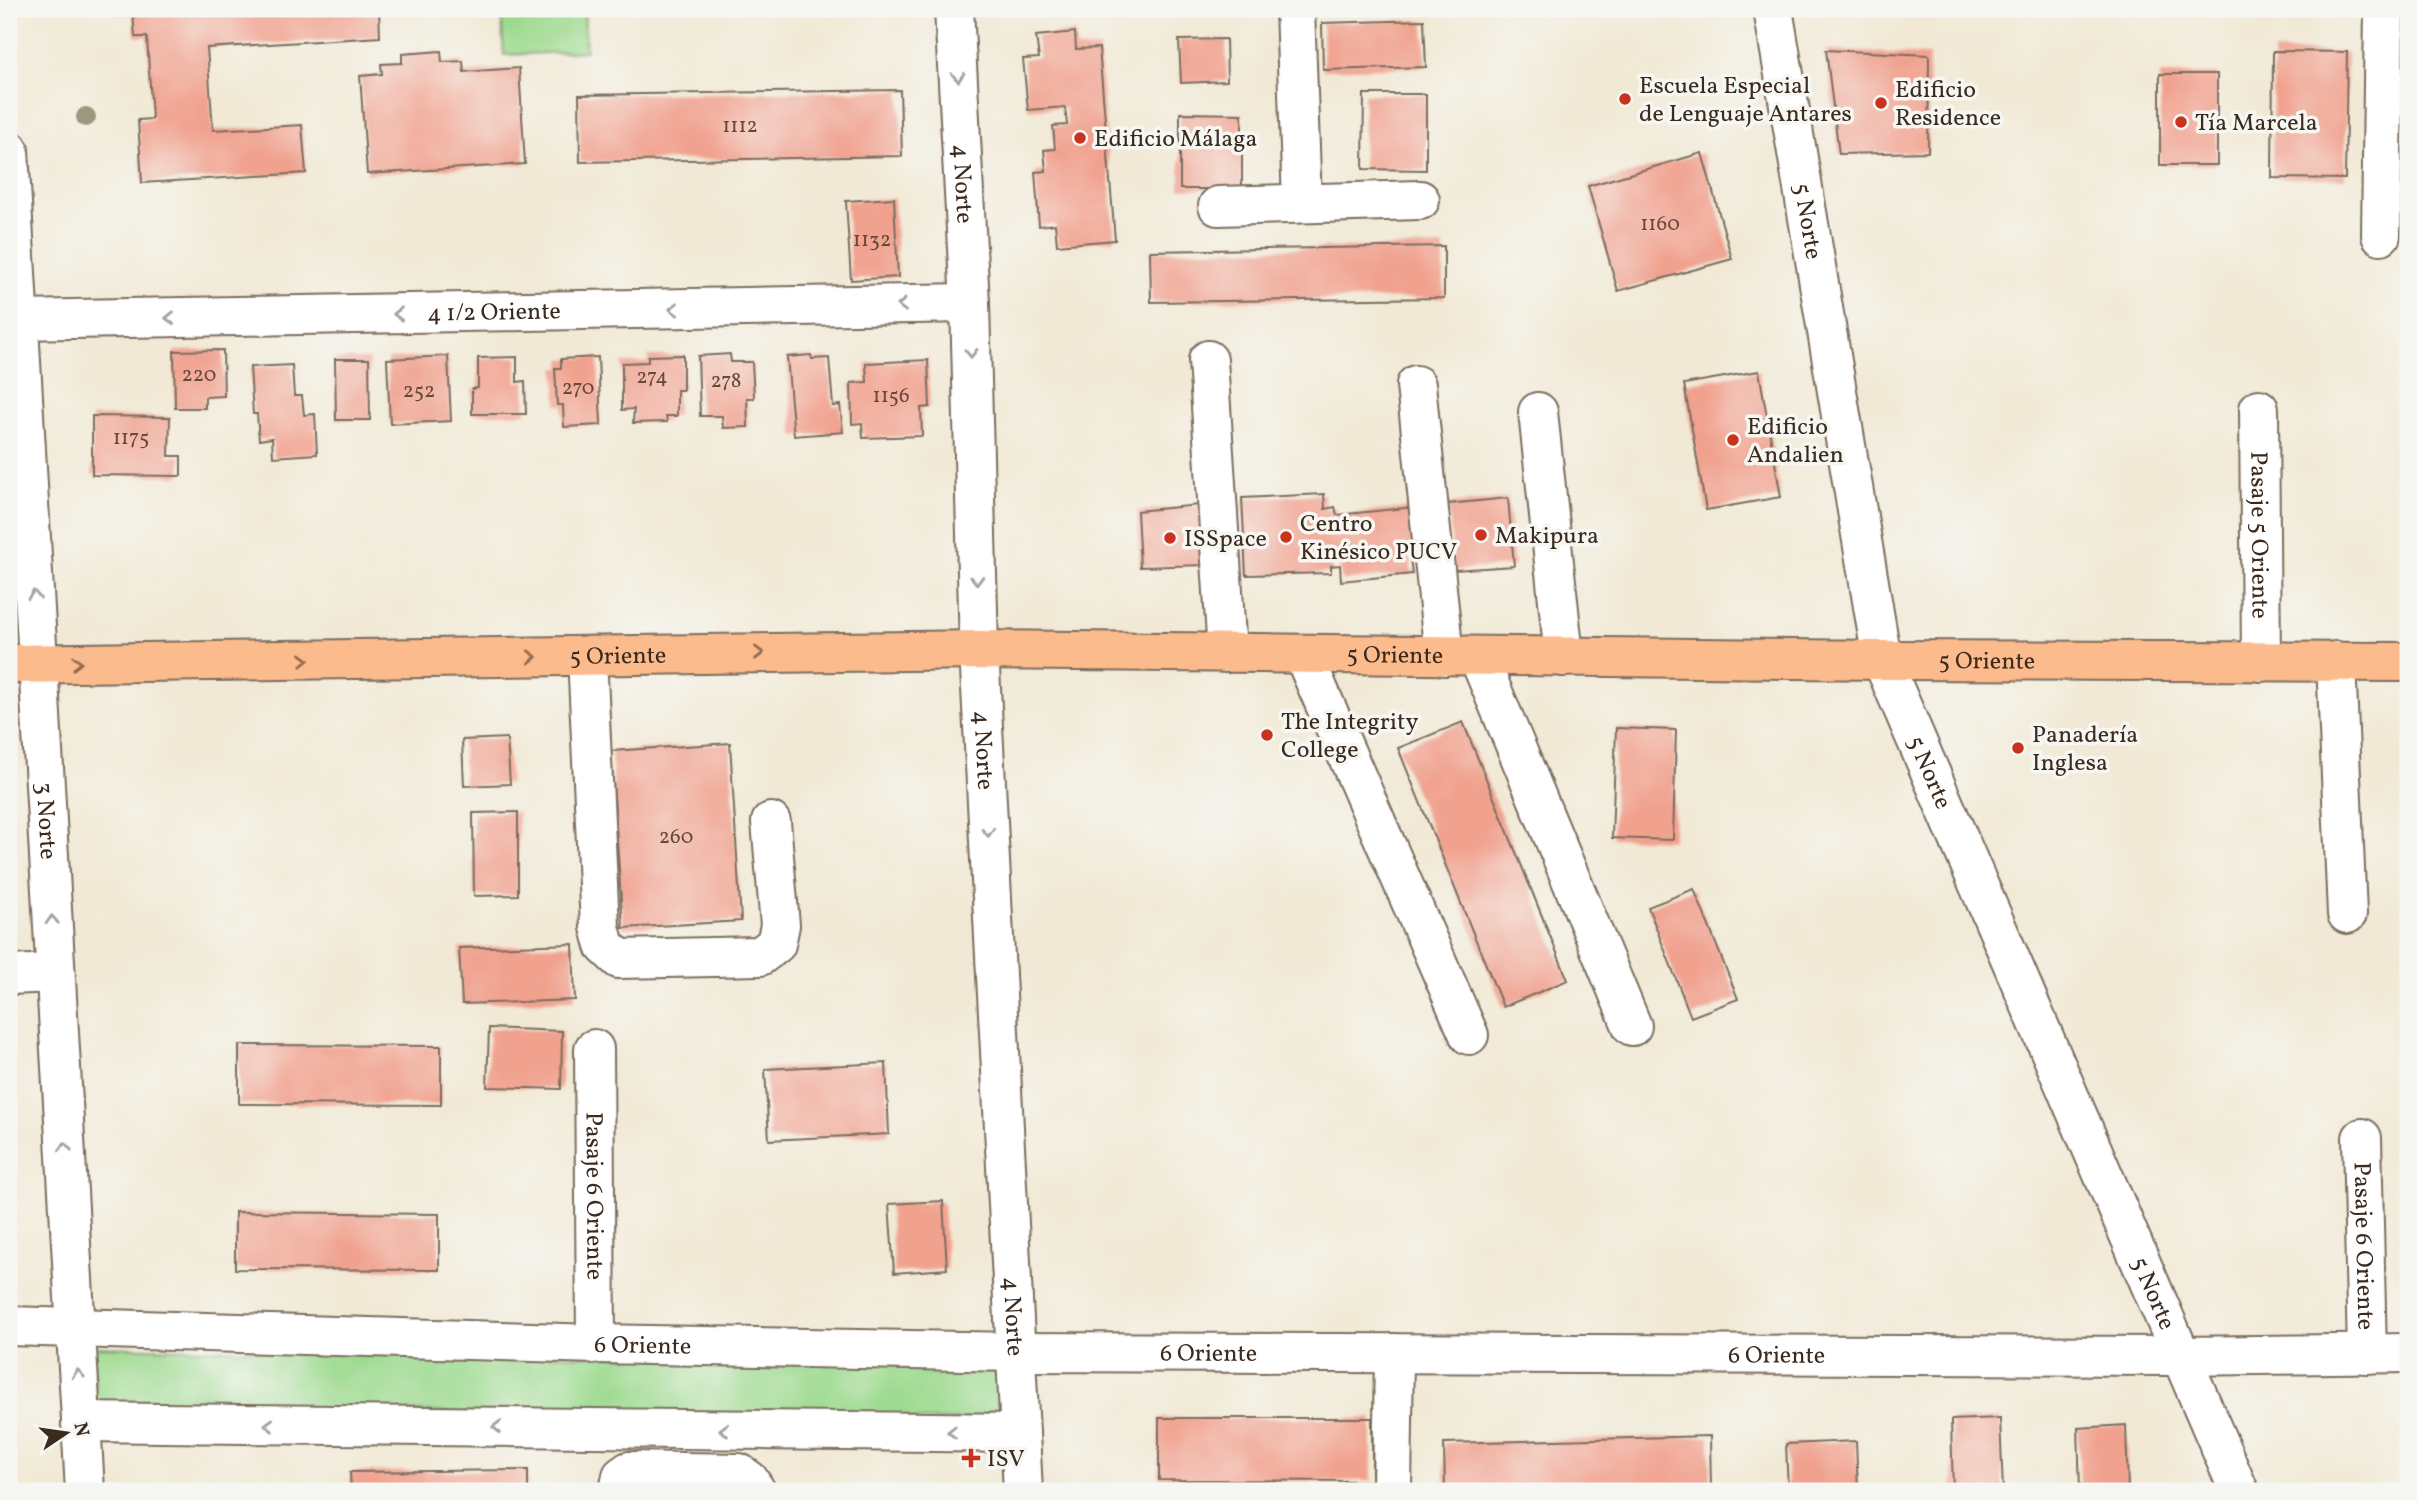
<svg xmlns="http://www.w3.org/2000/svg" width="2417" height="1500" viewBox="0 0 2417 1500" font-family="Vollkorn,serif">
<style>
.green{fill:#9dda8f;stroke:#6c8256;stroke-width:2}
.building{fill:#f1a28f}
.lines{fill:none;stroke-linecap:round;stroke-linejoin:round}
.minor-casing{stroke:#7b6d5e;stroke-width:42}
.major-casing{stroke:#7b6d5e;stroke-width:42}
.minor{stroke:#fff;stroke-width:38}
.major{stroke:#fbbb8c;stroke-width:38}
.tree{fill:#9b9880}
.oneway{stroke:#a79f9a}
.oneway2{stroke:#916b50}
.poi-dot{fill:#c8321e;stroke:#f6f6f2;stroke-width:2.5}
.labels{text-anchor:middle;stroke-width:7;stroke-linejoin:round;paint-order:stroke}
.number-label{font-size:21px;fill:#68483a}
.poi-label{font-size:24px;fill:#3b2a1e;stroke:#f6f6f2;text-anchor:start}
.street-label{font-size:24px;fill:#3b2a1e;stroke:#f6f6f2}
</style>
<rect width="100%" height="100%" fill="#f6f6f2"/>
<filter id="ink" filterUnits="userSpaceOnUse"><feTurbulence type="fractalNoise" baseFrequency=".0143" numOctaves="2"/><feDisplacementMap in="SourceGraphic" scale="14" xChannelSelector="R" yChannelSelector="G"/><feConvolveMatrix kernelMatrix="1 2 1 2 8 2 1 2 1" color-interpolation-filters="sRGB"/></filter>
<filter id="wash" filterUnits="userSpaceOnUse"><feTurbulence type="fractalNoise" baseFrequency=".00686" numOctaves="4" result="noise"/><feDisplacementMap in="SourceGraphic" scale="28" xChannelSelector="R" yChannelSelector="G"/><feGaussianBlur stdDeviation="1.57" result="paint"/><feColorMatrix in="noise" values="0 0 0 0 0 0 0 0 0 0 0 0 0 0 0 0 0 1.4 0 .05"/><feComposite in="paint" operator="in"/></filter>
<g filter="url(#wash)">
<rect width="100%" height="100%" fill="#f1e9d5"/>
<g class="green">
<path d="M501,9h83l2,42 -82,4z"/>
<path d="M93,1347l904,16 4,58 -905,-14z"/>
</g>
<g id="blocks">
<g class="building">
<path d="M115,9h264l1,28 -173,11 6,82 89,-5 4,48 -164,10 -4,-63 14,-1 -5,-82h-12l-2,-23 -18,1z"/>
<path d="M1424,20l2,47 -103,3 -1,-47z"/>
<path d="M1075,32l1,17 23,-1 16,192 -58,5 -2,-21 -16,2 -4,-54 11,-1 -2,-21 11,-1 -2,-23 14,-1 -2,-18 -37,3 -5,-51 16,-1 -3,-22z"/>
<path d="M1226,39l1,42 -46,2 -2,-43z"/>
<path d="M1826,50l103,5 -1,97 -89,2z"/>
<path d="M441,51l1,11 21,-1 1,11 55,-4 6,96 -158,10 -7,-98 22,-2 -1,-10 21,-1v-9z"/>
<path d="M2273,51l74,1 -2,127 -73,-1z"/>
<rect x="2160" y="74" width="57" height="91"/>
<path d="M900,90l2,66 -322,6 -1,-67z"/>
<path d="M1364,94h62v76l-63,-1z"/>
<path d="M1180,113l62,1v75h-62z"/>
<path d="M1702,153l30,106 -114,32 -30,-105z"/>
<path d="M894,198l4,79 -47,3 -5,-79z"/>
<path d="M1444,246v52l-293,4 -1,-51z"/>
<path d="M223,350l1,46 -19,1v11h-30l-1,-57z"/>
<path d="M730,354l1,8h21l2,36h-7l1,29 -25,1 -1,-12h-22l-2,-60z"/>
<path d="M683,355v35h-6v26h-11l1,6 -34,1 1,-14 -12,1v-47l26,-1v-6z"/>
<path d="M811,355l1,4 17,-1 4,48 7,-1 3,27 -49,4 -7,-79z"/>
<path d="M448,356l3,65 -61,3 -3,-65z"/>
<path d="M517,357v25l8,-1 1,33h-54v-25l6,-1v-30z"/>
<path d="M598,357l3,68 -37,2 -1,-22h-6l-2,-37h6v-9z"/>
<path d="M335,359h34l1,61h-34z"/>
<path d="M928,360l2,47 -9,1 1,28 -59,2 -1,-15 -10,1 -1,-41 16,-1 -1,-19z"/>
<path d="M292,365l2,31h8l2,19 11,-1 2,40 -44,3 -1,-19 -13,2 -2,-26h-4l-3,-47z"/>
<path d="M1759,371l22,126 -75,13 -22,-126z"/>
<path d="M92,416l78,1 -1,39h12v20l-89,-1z"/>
<path d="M1324,494l1,15 10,-2 2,8 78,-8 2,49 -7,1 2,17 -71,7 -1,-16 -9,1v7l-85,2 -4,-77z"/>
<path d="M1508,498l6,68 -60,4 -6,-66z"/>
<path d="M1199,505l5,60 -64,2 -3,-56z"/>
<path d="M1463,722l105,258 -65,27 -105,-259z"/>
<path d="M1616,728l60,2 -3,110 -61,-2z"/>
<path d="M507,738l3,46 -46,2 -2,-46z"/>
<path d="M730,743l11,178 -118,7 -12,-177z"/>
<path d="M518,812v83l-44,1 -1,-83z"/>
<path d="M1694,889l44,110 -47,18 -43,-110z"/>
<path d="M573,944l2,56 -113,4 -3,-56z"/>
<path d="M489,1028l73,3 -1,58 -74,-2z"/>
<path d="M239,1045l202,1v59l-202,-1z"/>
<path d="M886,1063l3,71 -120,6 -4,-71z"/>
<path d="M943,1201l4,68 -53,4 -5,-69z"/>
<path d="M235,1212l204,2v56l-204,-1z"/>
<path d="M1159,1418h213v63l-213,-1z"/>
<path d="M2000,1418l3,73h-50l-2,-71z"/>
<path d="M2126,1425l2,66h-48l-2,-63z"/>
<path d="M1710,1436l1,55h-266l-1,-48z"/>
<path d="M1856,1441l2,50h-70l-2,-47z"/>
<path d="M528,1470v21h-177l-1,-19z"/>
</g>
</g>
</g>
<g filter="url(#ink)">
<use href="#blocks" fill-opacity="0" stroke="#7b6d5e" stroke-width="2"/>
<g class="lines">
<defs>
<g id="minor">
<path id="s1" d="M954,9l16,294 9,347 44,841"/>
<path d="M1295,9l7,194"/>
<path id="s2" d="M1773,9l109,651 357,831"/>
<path id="s3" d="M9,150l76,1341"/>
<path d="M1218,206l202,-6"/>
<path d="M2381,235l3,-226"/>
<path id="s4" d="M18,320l952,-17"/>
<path d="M1208,360l19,293"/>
<path d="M1416,385l28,271"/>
<path id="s5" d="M2259,409l2,253"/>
<path d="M1538,412l26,245"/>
<path d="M1303,654l166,381"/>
<path d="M587,656l13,271 5,19 14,13 141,-3 16,-12 4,-19 -9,-103"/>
<path d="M1478,656l154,370"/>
<path d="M2336,661l11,253"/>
<path d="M9,975l46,-2"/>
<path id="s6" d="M594,1049l2,295"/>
<path id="s7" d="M2362,1138l5,216"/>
<path id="s8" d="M9,1326l587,18 420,8 1163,4 229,-3"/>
<path d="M81,1422l939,11"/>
<path d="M619,1491l3,-15 7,-5 110,2 10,7 7,11"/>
<path d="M1392,1491l2,-138"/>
</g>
<g id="major">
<path id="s9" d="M9,664l970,-14 903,10 526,2"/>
</g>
</defs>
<use href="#minor" class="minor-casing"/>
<use href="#major" class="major-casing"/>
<use href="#minor" class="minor"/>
<use href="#major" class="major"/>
</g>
<circle class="tree" cx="86" cy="117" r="10"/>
<defs><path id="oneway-chevron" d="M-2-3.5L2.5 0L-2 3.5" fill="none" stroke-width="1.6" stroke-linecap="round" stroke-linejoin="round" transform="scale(1.75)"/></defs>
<g class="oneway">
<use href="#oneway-chevron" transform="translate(958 77) rotate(87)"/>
<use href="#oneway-chevron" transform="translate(902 305) rotate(179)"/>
<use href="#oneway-chevron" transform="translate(674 309) rotate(179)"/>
<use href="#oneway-chevron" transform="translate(398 314) rotate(179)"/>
<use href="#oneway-chevron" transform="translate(170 318) rotate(179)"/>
<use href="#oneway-chevron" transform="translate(971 353) rotate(89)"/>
<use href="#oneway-chevron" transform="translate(977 580) rotate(89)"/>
<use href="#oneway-chevron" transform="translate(34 595) rotate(-93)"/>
<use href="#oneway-chevron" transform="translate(988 832) rotate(87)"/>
<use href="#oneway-chevron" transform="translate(52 920) rotate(-93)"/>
<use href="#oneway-chevron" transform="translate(65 1147) rotate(-93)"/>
<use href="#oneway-chevron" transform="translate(78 1374) rotate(-94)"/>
<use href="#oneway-chevron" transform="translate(269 1425) rotate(-179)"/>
<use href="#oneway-chevron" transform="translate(497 1427) rotate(-179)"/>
<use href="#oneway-chevron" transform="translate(724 1430) rotate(-179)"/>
<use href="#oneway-chevron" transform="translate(952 1432) rotate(-179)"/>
</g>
<g class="oneway2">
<use href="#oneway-chevron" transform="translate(759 653) rotate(-1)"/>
<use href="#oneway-chevron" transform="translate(532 657) rotate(-1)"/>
<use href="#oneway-chevron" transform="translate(304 660) rotate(-1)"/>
<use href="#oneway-chevron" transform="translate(77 663) rotate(-1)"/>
</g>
</g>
<g class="poi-dot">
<circle cx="1625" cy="99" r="7"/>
<circle cx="1881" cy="103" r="7"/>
<circle cx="2181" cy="122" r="7"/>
<circle cx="1080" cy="138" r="7"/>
<circle cx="1733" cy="440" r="7"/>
<circle cx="1481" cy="535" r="7"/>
<circle cx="1286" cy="537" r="7"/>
<circle cx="1170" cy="538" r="7"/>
<circle cx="1267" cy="735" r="7"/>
<circle cx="2018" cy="748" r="7"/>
<path d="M967.5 1447.5h7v7h7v7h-7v7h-7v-7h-7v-7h7z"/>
</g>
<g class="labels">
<g class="number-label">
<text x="740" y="132">1112</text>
<text x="1660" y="230">1160</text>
<text x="872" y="246">1132</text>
<text x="199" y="381">220</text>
<text x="652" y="383">274</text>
<text x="726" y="387">278</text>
<text x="578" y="394">270</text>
<text x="419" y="397">252</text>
<text x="891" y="402">1156</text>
<text x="131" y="444">1175</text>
<text x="676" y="843">260</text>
</g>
<g class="poi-label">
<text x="1639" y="93">Escuela Especial<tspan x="1639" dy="28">de Lenguaje Antares</tspan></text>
<text x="1895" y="97">Edificio<tspan x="1895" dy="28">Residence</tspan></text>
<text x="2195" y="130">Tía Marcela</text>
<text x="1094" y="146">Edificio Málaga</text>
<text x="1747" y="434">Edificio<tspan x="1747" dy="28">Andalien</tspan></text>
<text x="1300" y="531">Centro<tspan x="1300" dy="28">Kinésico PUCV</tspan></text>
<text x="1495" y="543">Makipura</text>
<text x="1184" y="546">ISSpace</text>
<text x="1281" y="729">The Integrity<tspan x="1281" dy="28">College</tspan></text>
<text x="2032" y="742">Panadería<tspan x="2032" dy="28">Inglesa</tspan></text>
<text x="987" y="1466">ISV</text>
</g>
<g class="street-label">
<text dy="8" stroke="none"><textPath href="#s1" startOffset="175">4 Norte</textPath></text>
<text dy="8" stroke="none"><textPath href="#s2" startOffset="215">5 Norte</textPath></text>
<text dy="8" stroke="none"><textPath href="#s4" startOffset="476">4 1/2 Oriente</textPath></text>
<text dy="8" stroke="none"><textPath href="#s5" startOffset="126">Pasaje 5 Oriente</textPath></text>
<text dy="8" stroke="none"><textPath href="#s9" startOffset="1386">5 Oriente</textPath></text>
<text dy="8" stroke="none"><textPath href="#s9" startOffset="609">5 Oriente</textPath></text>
<text dy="8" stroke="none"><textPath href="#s9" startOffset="1978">5 Oriente</textPath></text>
<text dy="8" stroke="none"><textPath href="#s1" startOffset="742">4 Norte</textPath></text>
<text dy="8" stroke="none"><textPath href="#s2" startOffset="782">5 Norte</textPath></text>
<text dy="8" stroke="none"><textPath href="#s3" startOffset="672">3 Norte</textPath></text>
<text dy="8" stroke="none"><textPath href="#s6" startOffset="147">Pasaje 6 Oriente</textPath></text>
<text dy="8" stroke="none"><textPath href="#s7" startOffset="108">Pasaje 6 Oriente</textPath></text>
<text dy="8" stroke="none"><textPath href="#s2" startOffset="1349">5 Norte</textPath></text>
<text dy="8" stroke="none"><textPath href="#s1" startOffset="1309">4 Norte</textPath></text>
<text dy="8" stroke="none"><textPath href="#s8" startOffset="634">6 Oriente</textPath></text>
<text dy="8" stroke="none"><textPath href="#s8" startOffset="1200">6 Oriente</textPath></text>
<text dy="8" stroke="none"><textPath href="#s8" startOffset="1768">6 Oriente</textPath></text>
</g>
</g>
<rect width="2417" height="1500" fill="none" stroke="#f6f6f2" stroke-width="35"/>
<g transform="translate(66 1433) rotate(77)" stroke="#f6f6f2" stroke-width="5" paint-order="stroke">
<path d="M0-5L12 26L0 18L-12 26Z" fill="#3b2a1e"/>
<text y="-10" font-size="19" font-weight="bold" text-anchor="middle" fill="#3b2a1e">N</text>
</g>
</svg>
